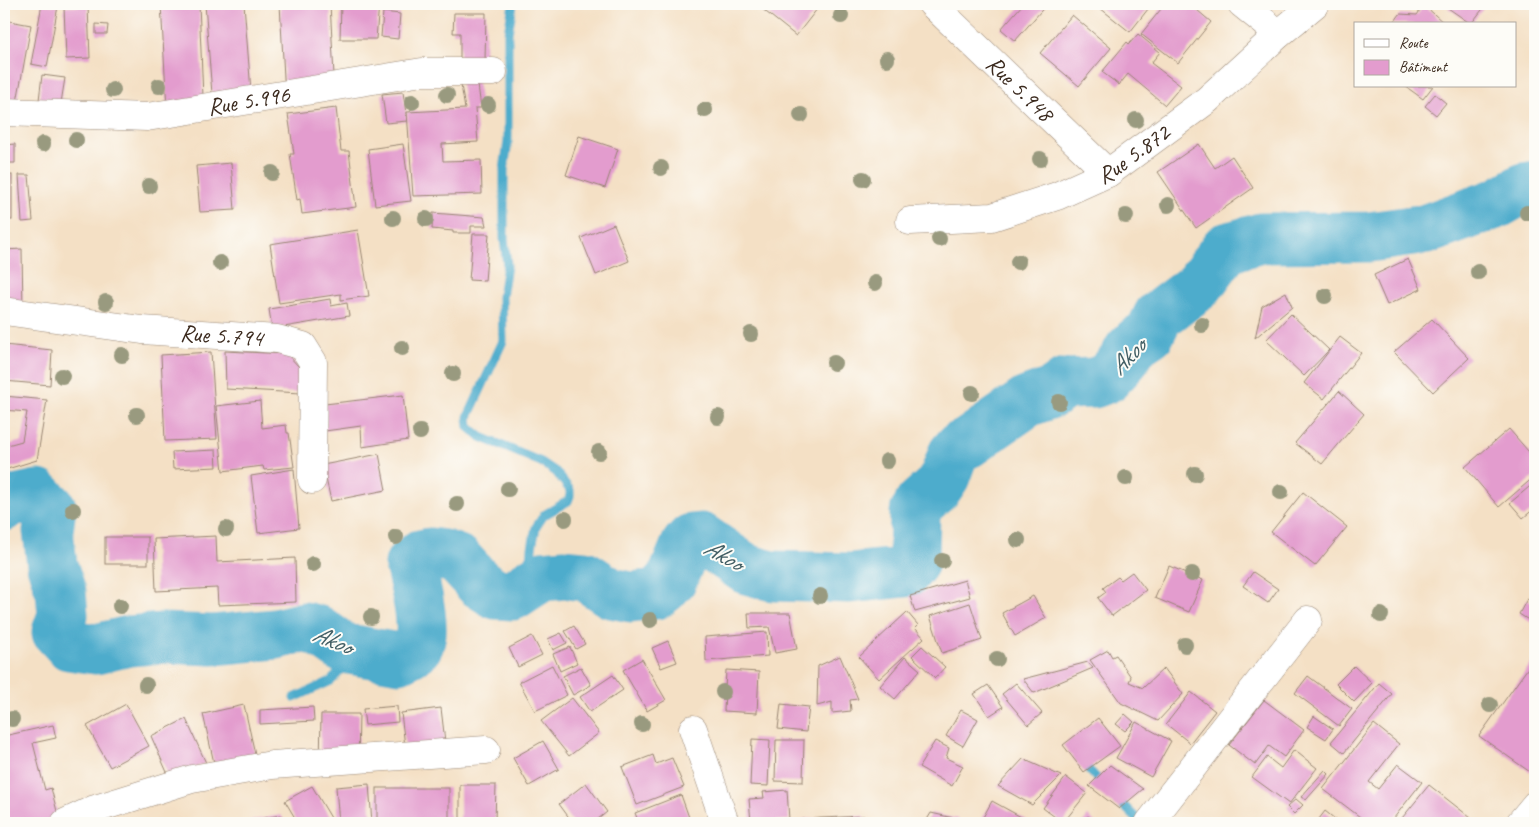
<svg xmlns="http://www.w3.org/2000/svg" width="1539" height="827" viewBox="0 0 1539 827" font-family="Caveat,sans-serif">
<style>
.lines{fill:none;stroke-linecap:round;stroke-linejoin:round}
.stream{stroke:#4daccc;stroke-width:9}
.river{stroke:#4daccc;stroke-width:51}
.building{fill:#e39cce}
.minor-casing{stroke:#988572;stroke-width:29}
.minor{stroke:#fff;stroke-width:28}
.tree{fill:#999a7f}
.labels{text-anchor:middle;stroke-width:4;stroke-linejoin:round;paint-order:stroke}
.street-label{font-size:24px;fill:#3b2a1e;stroke:#fdfcf7}
.water-label{font-size:25px;font-style:italic;fill:#425e64;stroke:#fdfcf7}
</style>
<rect width="100%" height="100%" fill="#fdfcf7"/>
<filter id="ink" filterUnits="userSpaceOnUse"><feTurbulence type="fractalNoise" baseFrequency=".02" numOctaves="2"/><feDisplacementMap in="SourceGraphic" scale="10" xChannelSelector="R" yChannelSelector="G"/><feConvolveMatrix kernelMatrix="1 2 1 2 8 2 1 2 1" color-interpolation-filters="sRGB"/></filter>
<filter id="wash" filterUnits="userSpaceOnUse"><feTurbulence type="fractalNoise" baseFrequency=".0096" numOctaves="4" result="noise"/><feDisplacementMap in="SourceGraphic" scale="20" xChannelSelector="R" yChannelSelector="G"/><feGaussianBlur stdDeviation="1.12" result="paint"/><feColorMatrix in="noise" values="0 0 0 0 0 0 0 0 0 0 0 0 0 0 0 0 0 1.4 0 .05"/><feComposite in="paint" operator="in"/></filter>
<g filter="url(#wash)">
<rect width="100%" height="100%" fill="#f4e0c5"/>
<g class="lines">
<g class="stream">
<path d="M513,4l-5,29v108l-4,29v68l3,27 -5,32 1,44 -35,76 1,10 12,10 60,25 15,10 14,18v6l-2,5 -24,14 -8,12 -4,21 -1,18 4,15"/>
<path d="M294,698l37,-17 10,-11 2,-22"/>
<path d="M1089,770l15,16"/>
<path d="M1115,797l23,23"/>
</g>
<path class="river" d="M4,506l6,-5 28,-6 13,13 -3,23 4,34 9,27 2,23 -6,17 12,13 27,4 33,-8 34,-3 50,2 63,-6 28,-7 15,4 24,17 56,10c5,-3 12,-5 17,-10 13,-13 -2,-67 -6,-84l10,-9 10,-2 14,2 14,5 21,23 17,11 17,1 29,-19 23,-2 20,2 26,17 20,4 25,-3 8,-6 8,-9 14,-34 5,-6 10,-1 45,31 26,7 78,2 56,-6 8,-10 1,-50 5,-9 17,-15 8,-12 8,-22 6,-7 9,-4 59,-41 27,-10 11,-8 29,-1 13,-5 17,-18 5,-10 9,-9 12,-8 8,-17 40,-30 28,-38 35,-10 108,-1 58,-8 71,-26 26,-15 11,-2"/>
</g>
<g id="blocks">
<g class="building">
<path d="M42,4l16,2 -11,61 -16,-3z"/>
<path d="M161,4h38l4,93 -36,12z"/>
<path d="M205,4h39l7,87 -39,3z"/>
<path d="M280,4h50l5,89 -50,3z"/>
<path d="M341,4h38l-3,35h-36z"/>
<path d="M756,4h65l-25,32z"/>
<path d="M1023,4h24l-32,37 -14,-12z"/>
<path d="M1095,4h57l-22,28z"/>
<path d="M1165,4h25l21,18 -33,41 -37,-29z"/>
<path d="M1451,4h31l3,2 -14,18 -23,-16z"/>
<path d="M1424,5l21,19h-52l7,-10 17,1z"/>
<path d="M88,6l2,52 -24,1 -2,-52z"/>
<path d="M383,12l17,2 -2,25 -17,-2z"/>
<path d="M454,13h32l-1,48 -25,-1v-27h-7z"/>
<path d="M1072,15l39,33 -32,38 -39,-33z"/>
<path d="M4,20l27,5 -16,88 -11,-2z"/>
<path d="M96,24l12,1 -1,9h-11z"/>
<path d="M1138,34l22,18 -9,11 30,23 -16,19 -37,-31 -9,11 -17,-13 25,-30 2,2z"/>
<path d="M42,75l23,3 -4,25 -22,-3z"/>
<path d="M477,77l4,31h-6l3,34 -36,2 1,17 38,-1 1,34 -69,2 -6,-84 58,-3 -5,-30z"/>
<path d="M1405,86h28l-10,13z"/>
<path d="M403,92l4,29 -21,2 -4,-29z"/>
<path d="M1435,94l11,9 -10,12 -11,-9z"/>
<path d="M336,108l5,43h8l7,56 -54,7 -2,-15 -3,1 -7,-46h4l-6,-40z"/>
<path d="M579,136l39,13 -13,39 -39,-13z"/>
<path d="M15,144v19h-11v-18z"/>
<path d="M403,144l8,57 -36,4 -7,-56z"/>
<path d="M1199,144l16,24 17,-12 21,32 -57,40 -38,-56z"/>
<path d="M231,163l4,47 -35,2 -4,-46z"/>
<rect x="4" y="175" width="8" height="45"/>
<path d="M19,175h10l4,46 -11,1z"/>
<path d="M433,213l51,4 2,9h-15v7h-18v-2l-21,-2z"/>
<path d="M614,224l15,37 -33,14 -15,-37z"/>
<path d="M358,230l11,66 -28,4v-6l-62,9 -9,-59z"/>
<path d="M473,234h16l-4,47 -16,-1z"/>
<path d="M22,249l1,62 -19,1v-62z"/>
<path d="M1408,259l13,30 -34,16 -13,-30z"/>
<path d="M1286,292l6,15 -37,31 7,-32z"/>
<path d="M330,299l1,7 16,-3 2,13 -77,13 -3,-20z"/>
<path d="M1291,314l38,36 -25,26 -38,-36z"/>
<path d="M1432,319l37,39 -36,34 -39,-40z"/>
<path d="M1340,337l21,16 -37,46 -20,-16z"/>
<path d="M4,345l48,5 -2,35 -46,-4z"/>
<path d="M225,351l62,3 13,14 1,25 -75,-4z"/>
<path d="M211,352l6,87 -52,2 -4,-86z"/>
<path d="M1339,391l25,23 -42,50 -27,-21z"/>
<path d="M403,395l5,45 -46,7 -1,-21 -36,5v-27z"/>
<path d="M4,396l43,4 -10,60 -33,10v-24l18,-5 5,-29 -23,-2z"/>
<path d="M260,401l2,27 24,-3 1,8h2l5,34 -30,3 -1,-4 -40,5 -7,-65z"/>
<path d="M1509,429l26,30v17l-36,31 -34,-40z"/>
<path d="M216,450l1,17 -44,2 -1,-17z"/>
<path d="M379,454l7,36 -55,11 -8,-36z"/>
<path d="M294,469l5,59 -41,5 -7,-57z"/>
<path d="M1535,482v26l-12,10 -13,-15z"/>
<path d="M1303,492l44,35 -32,39 -44,-34z"/>
<path d="M216,536l1,26 78,-4 1,44 -78,3 -1,-17 -61,3 -2,-52z"/>
<rect x="105" y="537" width="43" height="27"/>
<path d="M1169,566l34,14 -14,32 -34,-14z"/>
<path d="M1132,572l14,18 -34,26 -14,-18 8,-6 -3,-4 15,-11 3,3z"/>
<path d="M1253,572l25,17 -10,14 -25,-17z"/>
<path d="M965,580l5,17 -55,15 -5,-16z"/>
<path d="M1033,596l13,22 -31,18 -13,-23z"/>
<path d="M1527,599l8,5v20l-16,-10z"/>
<path d="M970,603l12,37 -40,13 -12,-37z"/>
<path d="M907,612l11,13 -3,3 9,10 -45,41 -20,-22z"/>
<path d="M748,613h42l7,36 -22,4 -6,-26 -20,1z"/>
<path d="M574,626l11,18 -9,5 -11,-18z"/>
<path d="M767,632l1,24 -62,5 -1,-24z"/>
<path d="M561,633l6,10 -14,7 -5,-11z"/>
<path d="M532,636l10,19 -24,12 -9,-19z"/>
<path d="M668,641l9,21 -16,6 -9,-20z"/>
<path d="M922,646l23,21 -10,11 -23,-22z"/>
<path d="M570,647l7,16 -17,8 -7,-17z"/>
<path d="M1108,650l4,7 4,-2 15,22 -2,5 14,6 21,-20 19,26 -25,27 -37,-18 -31,-43z"/>
<path d="M840,656l18,43 -8,1 1,11 -19,2v-11l-15,4 1,-40z"/>
<path d="M905,657l15,13 -25,29 -15,-13z"/>
<path d="M1535,658v107l-5,7 -51,-36z"/>
<path d="M642,659l24,41 -19,11 -24,-41z"/>
<path d="M1088,662l5,6 -59,25 -11,-14z"/>
<path d="M552,665l15,30 -32,16 -16,-29z"/>
<path d="M1354,666l18,17 -18,19 -18,-18z"/>
<path d="M581,667l10,18 -18,10 -10,-19z"/>
<path d="M726,670l33,2 -2,41 -33,-2z"/>
<path d="M613,675l10,15 -33,22 -10,-15z"/>
<path d="M1308,676l44,33 -13,17 -44,-33z"/>
<path d="M1016,683l26,30 -14,12 -26,-31z"/>
<path d="M1379,683l13,11 -48,59 -13,-11z"/>
<path d="M988,685l15,22 -14,9 -15,-22z"/>
<path d="M1191,692l24,19 -25,32 -24,-19z"/>
<path d="M572,698l27,35 -30,23 -28,-35z"/>
<path d="M1264,700l40,30 -20,27 -15,-11 -14,19 -26,-20z"/>
<path d="M126,704l23,42 -39,21 -23,-41z"/>
<path d="M781,704l28,3 -3,25 -28,-3z"/>
<path d="M244,705l11,49 -41,9 -11,-49z"/>
<path d="M397,706l1,16 -33,3 -2,-16z"/>
<path d="M313,707l1,14 -54,3v-14z"/>
<path d="M441,708l4,34 -40,4 -4,-33z"/>
<path d="M961,710l17,9 -15,27 -17,-10z"/>
<path d="M321,714h38l-1,53 -38,-1z"/>
<path d="M1125,714l9,8 -9,9 -9,-7z"/>
<path d="M1314,716l19,13 -7,10 -19,-12z"/>
<path d="M1098,718l22,28 -36,26 -21,-27z"/>
<path d="M186,719l20,44 -36,16 -19,-43z"/>
<path d="M1136,722l35,19 -20,36 -35,-19z"/>
<path d="M1374,724l25,20 -30,38 9,7 20,-25 24,18 -32,41h-22l-45,-34z"/>
<path d="M53,725l3,13 -23,5 12,47 6,-2 9,35h-56v-87z"/>
<path d="M752,739l18,1 -2,46 -18,-1z"/>
<path d="M776,740h28l-1,42 -28,-1z"/>
<path d="M543,741l16,28 -30,17 -16,-28z"/>
<path d="M935,741l14,7 -3,10 17,8 -11,20 -33,-19z"/>
<path d="M1294,750l23,18 -28,36 -37,-27 15,-20 14,11z"/>
<path d="M653,755l3,9 16,-6 12,29 -47,18 -15,-38z"/>
<path d="M1023,759l38,17 -29,29 -34,-19z"/>
<path d="M1110,765l33,24 -24,20 -30,-23z"/>
<path d="M1325,770l4,4 -23,26 -5,-3z"/>
<path d="M1066,777l21,16 -24,30 -20,-15z"/>
<path d="M586,783l21,29 -14,11h-20l-14,-19z"/>
<path d="M369,784l3,39h-33l-3,-36z"/>
<path d="M460,785h36l-1,37h-35z"/>
<path d="M1429,785l42,33 -4,5h-69z"/>
<path d="M312,786l22,37h-36l-13,-22z"/>
<rect x="377" y="788" width="72" height="35"/>
<path d="M787,790l2,30 -38,2 -2,-23 15,-1 -1,-6z"/>
<path d="M681,795l10,28h-52l-4,-10z"/>
<path d="M1296,799l7,6 -9,9 -7,-7z"/>
<path d="M992,801l40,22h-47l-4,-2z"/>
<path d="M1325,811l15,12h-24z"/>
<path d="M931,813l27,6 -2,4h-31z"/>
<path d="M281,815l5,8h-44v-1z"/>
<path d="M864,816v7h-61l-1,-4z"/>
<path d="M1088,816l8,7h-14z"/>
</g>
</g>
</g>
<g filter="url(#ink)">
<use href="#blocks" fill-opacity="0" stroke="#988572" stroke-width="1"/>
<g class="lines">
<defs>
<g id="minor">
<path id="s1" d="M932,4l176,169"/>
<path d="M1242,4l37,30"/>
<path id="s2" d="M4,112l143,5 275,-45h71"/>
<path id="s3" d="M910,221l82,-4 65,-21 51,-23 99,-73 72,-66 36,-30"/>
<path id="s4" d="M4,311l138,19 135,9 26,7 10,16 -1,118"/>
<path d="M693,729l32,94"/>
<path d="M65,823l30,-14 97,-30 80,-14 214,-15"/>
<path d="M1149,823l159,-203"/>
<path d="M1520,823l15,-18"/>
</g>
</defs>
<use href="#minor" class="minor-casing"/>
<use href="#minor" class="minor"/>
</g>
<g class="tree">
<circle cx="841" cy="16" r="8"/>
<circle cx="887" cy="59" r="8"/>
<circle cx="159" cy="86" r="8"/>
<circle cx="113" cy="90" r="8"/>
<circle cx="447" cy="95" r="8"/>
<circle cx="412" cy="102" r="8"/>
<circle cx="488" cy="105" r="8"/>
<circle cx="705" cy="110" r="8"/>
<circle cx="801" cy="115" r="8"/>
<circle cx="1136" cy="120" r="8"/>
<circle cx="76" cy="140" r="8"/>
<circle cx="43" cy="144" r="8"/>
<circle cx="1040" cy="159" r="8"/>
<circle cx="661" cy="168" r="8"/>
<circle cx="272" cy="173" r="8"/>
<circle cx="863" cy="179" r="8"/>
<circle cx="149" cy="186" r="8"/>
<circle cx="1168" cy="205" r="8"/>
<circle cx="1527" cy="213" r="8"/>
<circle cx="1126" cy="216" r="8"/>
<circle cx="393" cy="218" r="8"/>
<circle cx="426" cy="219" r="8"/>
<circle cx="939" cy="239" r="8"/>
<circle cx="1018" cy="262" r="8"/>
<circle cx="220" cy="263" r="8"/>
<circle cx="1478" cy="272" r="8"/>
<circle cx="875" cy="283" r="8"/>
<circle cx="1325" cy="296" r="8"/>
<circle cx="106" cy="302" r="8"/>
<circle cx="1202" cy="325" r="8"/>
<circle cx="751" cy="334" r="8"/>
<circle cx="402" cy="348" r="8"/>
<circle cx="122" cy="355" r="8"/>
<circle cx="834" cy="363" r="8"/>
<circle cx="453" cy="374" r="8"/>
<circle cx="62" cy="376" r="8"/>
<circle cx="972" cy="393" r="8"/>
<circle cx="1059" cy="402" r="8"/>
<circle cx="137" cy="415" r="8"/>
<circle cx="718" cy="417" r="8"/>
<circle cx="420" cy="432" r="8"/>
<circle cx="599" cy="452" r="8"/>
<circle cx="887" cy="461" r="8"/>
<circle cx="1195" cy="474" r="8"/>
<circle cx="1126" cy="478" r="8"/>
<circle cx="508" cy="489" r="8"/>
<circle cx="1281" cy="492" r="8"/>
<circle cx="457" cy="504" r="8"/>
<circle cx="73" cy="510" r="8"/>
<circle cx="565" cy="519" r="8"/>
<circle cx="226" cy="529" r="8"/>
<circle cx="396" cy="537" r="8"/>
<circle cx="1018" cy="540" r="8"/>
<circle cx="942" cy="561" r="8"/>
<circle cx="313" cy="564" r="8"/>
<circle cx="1192" cy="574" r="8"/>
<circle cx="820" cy="596" r="8"/>
<circle cx="120" cy="606" r="8"/>
<circle cx="1381" cy="615" r="8"/>
<circle cx="371" cy="617" r="8"/>
<circle cx="650" cy="620" r="8"/>
<circle cx="1185" cy="645" r="8"/>
<circle cx="997" cy="659" r="8"/>
<circle cx="146" cy="685" r="8"/>
<circle cx="723" cy="692" r="8"/>
<circle cx="1490" cy="705" r="8"/>
<circle cx="12" cy="719" r="8"/>
<circle cx="642" cy="724" r="8"/>
</g>
</g>
<g class="labels">
<g class="street-label">
<text dy="8" stroke="none"><textPath href="#s1" startOffset="122">Rue 5.948</textPath></text>
<text dy="8" stroke="none"><textPath href="#s2" startOffset="246">Rue 5.996</textPath></text>
<text dy="8" stroke="none"><textPath href="#s3" startOffset="238">Rue 5.872</textPath></text>
<text dy="8" stroke="none"><textPath href="#s4" startOffset="219">Rue 5.794</textPath></text>
</g>
<g class="water-label">
<text transform="translate(1127 356) rotate(-45)" y="9">Akoo</text>
<text transform="translate(724 554) rotate(30)" y="9">Akoo</text>
<text transform="translate(333 639) rotate(23)" y="9">Akoo</text>
</g>
</g>
<rect width="1539" height="827" fill="none" stroke="#fdfcf7" stroke-width="20"/>
<rect x="1354" y="22" width="162" height="65" fill="#fdfcf7" stroke="#afa8a0"/>
<rect x="1364" y="39" width="25" height="8" fill="#ffffff" stroke="#afa8a0"/>
<text x="1399" y="48" font-size="15" fill="#3b2a1e">Route</text>
<rect x="1364" y="60" width="25" height="15" fill="#e39cce" stroke="#afa8a0"/>
<text x="1399" y="72" font-size="15" fill="#3b2a1e">Bâtiment</text>
</svg>
